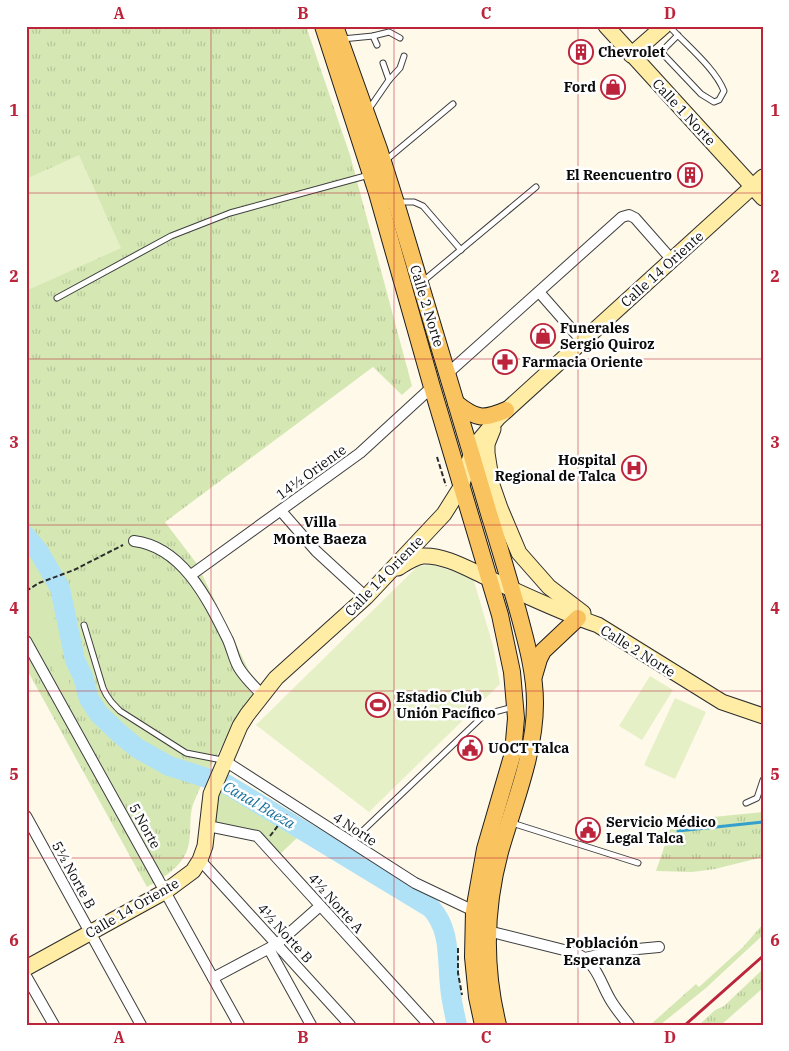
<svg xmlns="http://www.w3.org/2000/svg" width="789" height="1051" viewBox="0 0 789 1051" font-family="'IBM Plex Serif',serif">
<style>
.grass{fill:url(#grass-tufts)}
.park{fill:#d5e8b4}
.pitch{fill:#e5f0c6}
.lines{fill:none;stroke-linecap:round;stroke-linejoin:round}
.stream{stroke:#36a0cd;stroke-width:3}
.river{stroke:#afe2f6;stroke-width:20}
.lane-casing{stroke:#3e3e3e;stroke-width:7}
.street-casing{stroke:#3e3e3e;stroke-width:12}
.secondary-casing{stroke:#2d2d2d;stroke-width:17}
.primary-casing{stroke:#1c1c1c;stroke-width:18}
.path{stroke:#2d2d2d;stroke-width:2;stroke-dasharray:5 2.5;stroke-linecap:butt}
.lane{stroke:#fff;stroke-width:5}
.street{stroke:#fff;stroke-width:10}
.secondary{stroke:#ffeca5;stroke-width:15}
.primary{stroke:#f9c460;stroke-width:16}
.rail{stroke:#bb243a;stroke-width:3}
.grid{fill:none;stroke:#bb243a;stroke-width:1;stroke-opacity:0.55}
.labels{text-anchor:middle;stroke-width:5;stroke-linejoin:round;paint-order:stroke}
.poi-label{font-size:14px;font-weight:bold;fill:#0b0b0b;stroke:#fff;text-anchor:start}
.street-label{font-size:14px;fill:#0b0b0b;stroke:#fff}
.neighbourhood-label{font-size:15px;font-weight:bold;fill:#0b0b0b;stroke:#fff}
.water-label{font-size:15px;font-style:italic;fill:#166f9c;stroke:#fff}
.neatline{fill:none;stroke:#bb243a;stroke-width:2}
.grid-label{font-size:16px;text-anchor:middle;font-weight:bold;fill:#bb243a}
</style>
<defs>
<pattern id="grass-tufts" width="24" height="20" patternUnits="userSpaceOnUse" patternTransform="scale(1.25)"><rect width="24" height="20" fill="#d5e8b4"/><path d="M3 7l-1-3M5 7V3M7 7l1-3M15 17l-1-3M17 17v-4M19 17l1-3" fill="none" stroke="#b6c699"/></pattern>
</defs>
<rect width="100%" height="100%" fill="#fff9ea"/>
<g class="grass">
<path d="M26,26h280l44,129 62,231 -10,9 -29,-28 -208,155 32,42 52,107 12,14c-25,37 -50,75 -67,117 -7,16 0,37 -9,53 -8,15 -24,24 -38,32l-121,-219z"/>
<path d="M763,812v45l-48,12 -23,3 -36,-1 17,-50z"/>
<path d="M763,924v11l-57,53 -46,37h-10l46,-41 3,3 44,-40z"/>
<path d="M763,969v19l-42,37h-22l16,-15 9,-4z"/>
</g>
<g class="park">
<path d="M26,556l5,6 21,43 10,53 15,53 -51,-90z"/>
<path d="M217,788l36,20 45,29 -19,18 -20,-21 -47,-10z"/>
</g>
<g class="pitch">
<path d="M79,155l42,93 -95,43v-112z"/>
<path d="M434,565l39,13 20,68 7,38 -131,128 -113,-87 162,-159z"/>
<path d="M650,676l23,14 -31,50 -23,-14z"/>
<path d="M675,698l31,14 -31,67 -31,-14z"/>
</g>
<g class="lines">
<path class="stream" d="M678,831l85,-9"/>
<path class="river" d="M26,536l13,16 21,36 15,72 8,17 6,22 10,15 21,20 17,14 32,18 57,18 205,124c20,22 16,50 19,78 1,13 4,26 7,39"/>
<defs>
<g id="lane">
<path d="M669,26c17,19 46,42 55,65l-5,9 -5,2 -13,-8 -38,-40 1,-5 14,-14"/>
<path d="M373,36l4,9"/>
<path d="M342,39l31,-3 16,-4 11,6"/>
<path d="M383,63l6,17"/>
<path d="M369,109l20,-29 11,-12 4,-12"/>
<path d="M386,160l67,-56"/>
<path d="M400,202h14l9,4 38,44"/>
<path d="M422,282l114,-95"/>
<path d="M57,298l114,-62 59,-23 139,-38"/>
<path d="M84,625l19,63c4,10 10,16 17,23l66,42 36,7"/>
<path d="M746,803l11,-5 6,-18"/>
<path d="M512,823l126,40"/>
<path d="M351,842l129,-123 7,-5 26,-7"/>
</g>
<g id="street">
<path d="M539,292l43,49"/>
<path d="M447,374l175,-157 7,-2 6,3 37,42"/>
<path d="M281,511l35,40 50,46"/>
<path d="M134,541c49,6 74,59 94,99 4,9 6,20 11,28 6,10 15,18 23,27"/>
<path d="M191,575l169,-122 72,-66"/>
<path d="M26,641l213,384"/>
<path d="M225,761l190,122 59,28"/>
<path d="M26,816l115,209"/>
<path d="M208,826l49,10 172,189"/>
<path d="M200,860l150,165"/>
<path d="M488,931l88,22c22,12 23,27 34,46 5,9 12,17 19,26"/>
<path d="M269,949l42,76"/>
<path d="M585,958l31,-7 43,-4"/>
<path d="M26,976l28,49"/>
<path d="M213,978l64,-34 43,-38"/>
</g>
<g id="secondary">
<path d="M606,26l157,172"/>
<path d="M631,55l33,-29"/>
<path d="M493,429l-6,15v9l5,32 8,23 19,45 30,34 34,26"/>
<path d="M398,568c8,-5 16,-11 25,-12 22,-1 45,13 65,22 34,16 74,35 110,47l124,77 41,14"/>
<path d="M26,968l140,-77 27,-20 7,-11 5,-14 6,-52 29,-68 7,-11 29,-37 90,-81 78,-83 17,-27 10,-32 6,-12 21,-25 265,-241"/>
</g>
<g id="primary">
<path d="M323,26l54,167 55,194 68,228 12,57 4,46 -3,35 -28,96 -11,62 -1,46 4,40 6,28"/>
<path d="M335,26l44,123 17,54c31,104 63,209 94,314 10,31 19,63 28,94 8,30 17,61 17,92 0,51 -21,100 -35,149 -15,56 -16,116 -2,173"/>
<path d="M456,403c20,16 27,17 50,7"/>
<path d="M534,676l5,-17 4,-8 35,-33"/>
</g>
</defs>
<use href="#lane" class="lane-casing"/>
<use href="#street" class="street-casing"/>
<use href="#secondary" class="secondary-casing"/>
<use href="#primary" class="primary-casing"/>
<g class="path">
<path d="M437,457l9,29"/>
<path d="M26,591l13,-8 35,-13 49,-25"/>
<path d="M270,836l17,-22"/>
<path d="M458,948v25l4,22"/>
</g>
<use href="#lane" class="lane"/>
<use href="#street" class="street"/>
<use href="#secondary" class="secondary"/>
<use href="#primary" class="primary"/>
<path class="rail" d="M685,1025l78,-69"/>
</g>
<path class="grid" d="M211,26v999M394,26v999M578,26v999M26,193h737M26,359h737M26,525h737M26,691h737M26,858h737"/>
<defs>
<symbol id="building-ring" viewBox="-11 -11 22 22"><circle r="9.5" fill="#fff" stroke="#bb243a" stroke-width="1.5"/><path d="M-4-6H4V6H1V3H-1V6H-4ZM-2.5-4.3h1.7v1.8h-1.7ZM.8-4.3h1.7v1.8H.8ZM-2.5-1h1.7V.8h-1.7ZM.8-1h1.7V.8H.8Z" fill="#bb243a"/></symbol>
<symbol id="shop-ring" viewBox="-11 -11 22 22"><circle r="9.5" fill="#fff" stroke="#bb243a" stroke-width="1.5"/><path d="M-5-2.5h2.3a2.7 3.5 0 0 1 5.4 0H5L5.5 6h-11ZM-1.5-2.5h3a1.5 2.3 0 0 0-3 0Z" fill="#bb243a"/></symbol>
<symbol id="pharmacy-ring" viewBox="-11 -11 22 22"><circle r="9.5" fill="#fff" stroke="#bb243a" stroke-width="1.5"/><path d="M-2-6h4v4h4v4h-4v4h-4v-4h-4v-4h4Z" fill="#bb243a"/></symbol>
<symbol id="hospital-ring" viewBox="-11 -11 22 22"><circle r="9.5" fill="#fff" stroke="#bb243a" stroke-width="1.5"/><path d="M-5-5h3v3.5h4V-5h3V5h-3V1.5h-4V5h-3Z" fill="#bb243a"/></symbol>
<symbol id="stadium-ring" viewBox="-11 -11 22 22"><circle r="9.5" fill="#fff" stroke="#bb243a" stroke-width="1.5"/><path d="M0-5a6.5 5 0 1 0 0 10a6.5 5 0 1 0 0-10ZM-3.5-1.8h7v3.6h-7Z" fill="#bb243a"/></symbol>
<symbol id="civic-ring" viewBox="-11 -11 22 22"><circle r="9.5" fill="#fff" stroke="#bb243a" stroke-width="1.5"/><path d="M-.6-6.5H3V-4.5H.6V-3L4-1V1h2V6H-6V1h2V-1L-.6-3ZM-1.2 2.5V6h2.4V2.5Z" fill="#bb243a"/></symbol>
</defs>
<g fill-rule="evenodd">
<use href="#building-ring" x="567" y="38" width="28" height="28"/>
<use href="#shop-ring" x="599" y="73" width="28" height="28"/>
<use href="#building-ring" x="676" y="161" width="28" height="28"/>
<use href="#shop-ring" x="529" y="322" width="28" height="28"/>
<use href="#pharmacy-ring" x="491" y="348" width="28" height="28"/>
<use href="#hospital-ring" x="620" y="454" width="28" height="28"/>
<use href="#stadium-ring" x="364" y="691" width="28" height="28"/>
<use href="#civic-ring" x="456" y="734" width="28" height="28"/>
<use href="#civic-ring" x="574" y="816" width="28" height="28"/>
</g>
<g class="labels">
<g class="poi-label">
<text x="598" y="57">Chevrolet</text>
<text x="596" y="92" text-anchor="end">Ford</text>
<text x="672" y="180" text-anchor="end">El Reencuentro</text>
<text x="560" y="333">Funerales<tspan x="560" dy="16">Sergio Quiroz</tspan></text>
<text x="522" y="367">Farmacia Oriente</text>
<text x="616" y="465" text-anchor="end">Hospital<tspan x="616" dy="16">Regional de Talca</tspan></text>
<text x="396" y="702">Estadio Club<tspan x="396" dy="16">Unión Pacífico</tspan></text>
<text x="488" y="753">UOCT Talca</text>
<text x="606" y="827">Servicio Médico<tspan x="606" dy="16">Legal Talca</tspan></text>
</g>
<g class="street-label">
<text transform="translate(684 112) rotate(47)" y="5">Calle 1 Norte</text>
<text transform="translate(662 269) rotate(-42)" y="5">Calle 14 Oriente</text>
<text transform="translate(427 306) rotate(73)" y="5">Calle 2 Norte</text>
<text transform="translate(311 472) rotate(-36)" y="5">14½ Oriente</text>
<text transform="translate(384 576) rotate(-46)" y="5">Calle 14 Oriente</text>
<text transform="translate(638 651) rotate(32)" y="5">Calle 2 Norte</text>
<text transform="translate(145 826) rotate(61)" y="5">5 Norte</text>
<text transform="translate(355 829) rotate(33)" y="5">4 Norte</text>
<text transform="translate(74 875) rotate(61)" y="5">5½ Norte B</text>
<text transform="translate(336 903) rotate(48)" y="5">4½ Norte A</text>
<text transform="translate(132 908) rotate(-30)" y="5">Calle 14 Oriente</text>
<text transform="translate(285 933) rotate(48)" y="5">4½ Norte B</text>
</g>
<g class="neighbourhood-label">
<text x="320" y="527">Villa<tspan x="320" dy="17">Monte Baeza</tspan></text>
<text x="602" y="948">Población<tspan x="602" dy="17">Esperanza</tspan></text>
</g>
<g class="water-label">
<text transform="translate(259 805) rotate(30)" y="5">Canal Baeza</text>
</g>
</g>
<rect width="789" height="1051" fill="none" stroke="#ffffff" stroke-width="55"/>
<rect x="28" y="28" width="734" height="996" class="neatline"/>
<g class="grid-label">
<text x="119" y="19">A</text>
<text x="303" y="19">B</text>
<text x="486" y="19">C</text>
<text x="670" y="19">D</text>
<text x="14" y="116">1</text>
<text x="775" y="116">1</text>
<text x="14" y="282">2</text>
<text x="775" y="282">2</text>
<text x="14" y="448">3</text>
<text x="775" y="448">3</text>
<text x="14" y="614">4</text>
<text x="775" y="614">4</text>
<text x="14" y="780">5</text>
<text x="775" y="780">5</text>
<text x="14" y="946">6</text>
<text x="775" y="946">6</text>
<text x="119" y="1043">A</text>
<text x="303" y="1043">B</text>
<text x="486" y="1043">C</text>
<text x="670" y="1043">D</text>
</g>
</svg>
